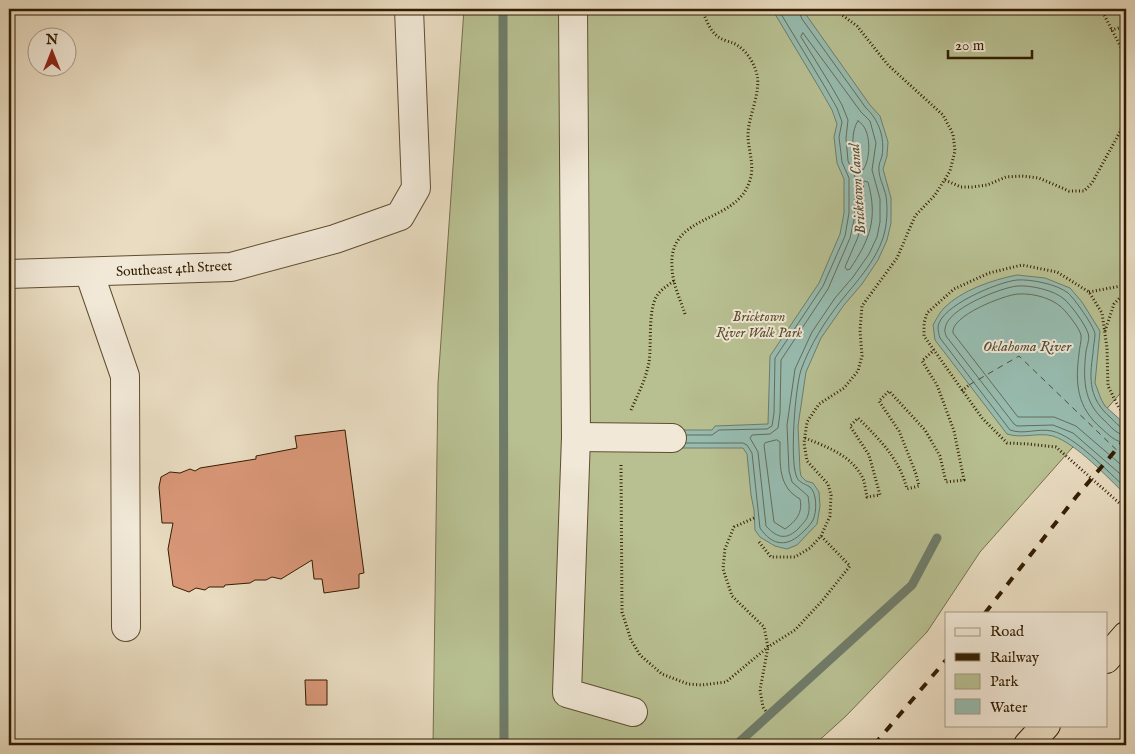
<svg xmlns="http://www.w3.org/2000/svg" width="1135" height="754" viewBox="0 0 1135 754" font-family="'IM FELL English',serif">
<style>
.green{fill:#b8c092;stroke:#766e49}
.water{fill:#97bcb0;stroke:#6f7c6a}
.lines{fill:none;stroke-linecap:round;stroke-linejoin:round}
.shore{stroke:#656c58;stroke-width:1}
.stream{stroke:#6f7c6a;stroke-width:9}
.ferry{stroke:#514d35;stroke-width:1;stroke-dasharray:6 5;stroke-linecap:butt}
.building{fill:#d99778;stroke:#331d00}
.minor-casing{stroke:#604d30;stroke-width:30}
.highway-casing{stroke:#331d00;stroke-width:30}
.path{stroke:#331d00;stroke-width:3;stroke-dasharray:1 2.5;stroke-linecap:butt}
.minor{stroke:#f1e8d7;stroke-width:28}
.highway{stroke:#e9dcc1;stroke-width:28}
.rail{stroke:#331d00;stroke-width:4;stroke-dasharray:9 9;stroke-linecap:butt}
.labels{text-anchor:middle;stroke-width:4;stroke-linejoin:round;paint-order:stroke}
.street-label{font-size:14px;fill:#331d00;stroke:#f1e8d7}
.park-label{font-size:14px;font-style:italic;fill:#5b4e2c;stroke:#f1e8d7}
.water-label{font-size:15px;font-style:italic;fill:#514d35;stroke:#f1e8d7}
</style>
<rect width="100%" height="100%" fill="#e9dcc1"/>
<filter id="stains"><feTurbulence type="fractalNoise" baseFrequency=".004" numOctaves="4"/><feColorMatrix values="0 0 0 0 .2 0 0 0 0 .09 0 0 0 0 .02 0 0 0 .5 -.17"/></filter>
<radialGradient id="worn" r=".72"><stop offset=".6" stop-color="#630" stop-opacity="0"/><stop offset="1" stop-color="#630" stop-opacity=".3"/></radialGradient>
<path class="green" d="M464,9h662v378l-146,165 -53,80 -81,84 -32,29h-381l5,-362z"/>
<g class="water">
<path d="M772,9h30l68,96 10,11 8,26 -1,14 -4,13 8,29v25l-4,17 -9,20 -16,24 -18,21 -23,33 -15,34 -8,54 2,44 1,6 5,5 7,2 6,9 1,14 -3,18 -20,21 -10,4 -12,-3 -15,-9 -5,-7 -1,-20 -3,-15 -4,-41 -4,-6h-71v-18h40l3,-4 53,-2 2,-68 49,-73 21,-49 4,-21v-34l-7,-16 -3,-26 3,-13 -5,-14 -12,-21z"/>
<path d="M1017,275l28,3 25,10 12,14 18,29 -5,52 6,16 4,7 21,19v70c-19,-18 -49,-51 -73,-59 -15,-4 -31,3 -46,-2l-72,-94 -2,-15c3,-5 6,-12 11,-17 18,-18 48,-28 73,-33z"/>
</g>
<g class="lines">
<g class="shore">
<path d="M803,33l58,79 9,9 6,22 -4,27 8,29v23l-3,15 -8,17 -16,23 -18,21 -23,34 -17,37 -8,56 2,46 3,11 16,14c1,6 2,13 0,19 -1,5 -6,9 -9,13 -12,12 -21,11 -33,-2l-8,-74 -8,-14 2,-3 18,-1 8,-6 2,-15 1,-53 47,-71 22,-51 5,-23v-38l-7,-16 -2,-23 2,-18 -6,-15 -12,-21 -29,-47z"/>
<path d="M858,121c14,7 13,38 5,49 -12,-8 -13,-39 -5,-49z"/>
<path d="M864,181l4,1c10,37 2,57 -18,87l-3,1 -2,-3 13,-30 5,-21z"/>
<path d="M1126,429c-6,-1 -10,-6 -15,-11 -22,-19 -22,-38 -18,-65 0,-6 2,-13 2,-19 -1,-8 -21,-36 -27,-41 -11,-9 -38,-14 -51,-13 -19,2 -77,26 -79,47 0,3 1,8 2,11l70,92c13,5 28,-2 42,1 23,5 56,41 74,57"/>
<path d="M686,435h26l7,-5 48,-1 5,-3 2,-13 1,-55 48,-72 22,-50 4,-23v-35l-7,-16 -3,-25 3,-15 -5,-14 -12,-21 -47,-78"/>
<path d="M1126,435c-9,0 -15,-8 -21,-14 -22,-19 -22,-42 -19,-70 1,-5 4,-13 2,-18 -3,-9 -17,-28 -24,-34 -10,-9 -34,-14 -47,-13 -17,2 -71,23 -72,43 -1,1 1,6 1,7l68,88 3,2 36,-1 20,8 53,46"/>
<path d="M777,440l3,2c0,22 -2,45 20,57 3,14 -4,22 -15,30l-11,-7 -10,-77 1,-2z"/>
<path d="M686,443h57l4,2 5,8 8,75c13,19 28,19 43,4 4,-4 8,-8 10,-12 4,-8 4,-27 -3,-33 -6,-4 -12,-4 -14,-12 -6,-18 -1,-86 5,-105 9,-25 24,-49 40,-69 16,-20 34,-39 42,-63 4,-13 5,-28 3,-42 -2,-9 -8,-20 -7,-29 0,-4 2,-7 3,-11 3,-18 -3,-36 -16,-48l-64,-89 -4,-10"/>
<path d="M1126,443c-11,-1 -17,-8 -25,-15 -24,-21 -26,-44 -22,-74 0,-5 3,-14 2,-19 -2,-7 -10,-17 -15,-23 -10,-13 -31,-19 -48,-18 -14,1 -68,22 -65,39l65,84h36l22,9 50,43"/>
</g>
<g class="stream">
<path d="M503,9l1,736"/>
<path d="M736,745l176,-160 25,-47"/>
</g>
<path class="ferry" d="M969,385l50,-29 107,103"/>
</g>
<g class="building">
<path d="M345,430l19,143 -5,1v14l-35,5 -2,-14h-8l-2,-19 -31,19 -9,-2 -6,3h-11l-5,3 -25,2 -1,2h-15l-4,3 -9,-2 -7,4 -16,-6 -5,-37 5,-26h-11l-3,-36 2,-10 9,-5 10,1 10,-4 5,2 5,-3 56,-9v-3l41,-8 -2,-12z"/>
<path d="M305,680h22v25h-21z"/>
</g>
<g class="lines">
<defs>
<g id="minor">
<path d="M573,9l3,428 -9,256 66,19"/>
<path d="M89,272l36,104 1,251"/>
<path d="M9,274l222,-7 104,-28 65,-23 16,-28 -7,-179"/>
<path d="M576,437l96,1"/>
</g>
<g id="highway">
<path d="M1106,659l20,-23"/>
<path d="M1028,745l18,-20"/>
</g>
</defs>
<use href="#minor" class="minor-casing"/>
<use href="#highway" class="highway-casing"/>
<g class="path">
<path d="M1101,9l25,48v6"/>
<path d="M1111,30l15,-4"/>
<path d="M945,180l16,7h11l15,-2 19,-8 16,-1 17,2 30,13h15l8,-8 29,-53 5,-20"/>
<path d="M1089,292l37,-7"/>
<path d="M685,314c-5,-15 -13,-32 -13,-47 -4,-55 65,-42 78,-87 5,-15 -2,-30 -2,-45 0,-18 13,-42 9,-60 -3,-13 -11,-26 -24,-32 -5,-2 -12,-3 -17,-8 -7,-6 -11,-18 -14,-26"/>
<path d="M1105,331l9,-27 12,-13"/>
<path d="M962,391l7,-6"/>
<path d="M631,410c7,-16 15,-31 18,-48 3,-19 -2,-56 10,-69 4,-5 11,-9 16,-13"/>
<path d="M1126,414l-7,-6 -11,-22 -1,-38 -5,-35 -13,-21 -32,-20 -35,-7 -33,8 -35,16 -27,24 -3,10v13l58,82 25,25 21,1 28,3 70,62"/>
<path d="M805,438c22,9 49,18 59,43 1,5 2,11 3,16l13,-2 -11,-40 -19,-29 8,-8c22,22 41,40 49,71l12,-3 -3,-12 -17,-43 -20,-30 10,-10 36,39 15,26 6,26 18,-2 -10,-49 -17,-46 -15,-24 12,-11"/>
<path d="M621,465l1,147 9,28 9,15 22,19 26,10 14,1 24,-3 42,-35 27,-17 27,-29 28,-35 -29,-30"/>
<path d="M754,518l-20,9 -9,22 -2,20 9,27 32,31 4,20 -8,43 3,17 4,6"/>
<path d="M759,542l12,15h24l15,-9 11,-12 9,-20 1,-21 -3,-11 -21,-23 -3,-18 3,-21 12,-18 25,-16 14,-17 4,-15 -2,-26 2,-24 35,-48 18,-42 20,-21 15,-24 5,-20 -2,-17 -10,-19 -55,-50 -31,-39 -23,-17"/>
</g>
<use href="#minor" class="minor"/>
<use href="#highway" class="highway"/>
<g class="rail">
<path d="M985,613l91,-116 50,-59"/>
<path d="M874,745l72,-85"/>
</g>
</g>
<g class="labels">
<g class="street-label">
<text transform="translate(174 268) rotate(-3)" y="5">Southeast 4th Street</text>
</g>
<g class="park-label">
<text x="759" y="321">Bricktown<tspan x="759" dy="16">River Walk Park</tspan></text>
</g>
<g class="water-label">
<text transform="translate(857 189) rotate(-94)" y="5">Bricktown Canal</text>
<text x="1027" y="351">Oklahoma River</text>
</g>
</g>
<rect width="1135" height="754" fill="none" stroke="#e9dcc1" stroke-width="30"/>
<rect x="10" y="10" width="1115" height="734" fill="none" stroke="#331d00" stroke-width="2.5"/>
<rect x="15" y="15" width="1105" height="724" fill="none" stroke="#331d00"/>
<rect x="945" y="612" width="162" height="115" fill="#f1e8d7" stroke="#a59781"/>
<rect x="955" y="628" width="25" height="8" fill="#f1e8d7" stroke="#a59781"/>
<text x="990" y="636" font-size="15" fill="#331d00">Road</text>
<rect x="955" y="653" width="25" height="8" fill="#331d00" stroke="#a59781"/>
<text x="990" y="662" font-size="15" fill="#331d00">Railway</text>
<rect x="955" y="674" width="25" height="15" fill="#b8c092" stroke="#a59781"/>
<text x="990" y="686" font-size="15" fill="#331d00">Park</text>
<rect x="955" y="699" width="25" height="15" fill="#97bcb0" stroke="#a59781"/>
<text x="990" y="712" font-size="15" fill="#331d00">Water</text>
<g transform="translate(52 52)"><circle r="24" fill="#f1e8d7" stroke="#a59781"/>
<path d="M0-4L9 19L0 12L-9 19Z" fill="#8f2418"/>
<text y="-8" font-size="14" font-weight="bold" text-anchor="middle" fill="#331d00">N</text>
</g>
<path d="M948 50v8h84v-8" fill="none" stroke="#331d00" stroke-width="2.5"/>
<text x="955" y="50" font-size="15" fill="#331d00" stroke="#f1e8d7" stroke-width="4" paint-order="stroke">20 m</text>
<rect width="100%" height="100%" filter="url(#stains)"/>
<rect width="100%" height="100%" fill="url(#worn)"/>
</svg>
